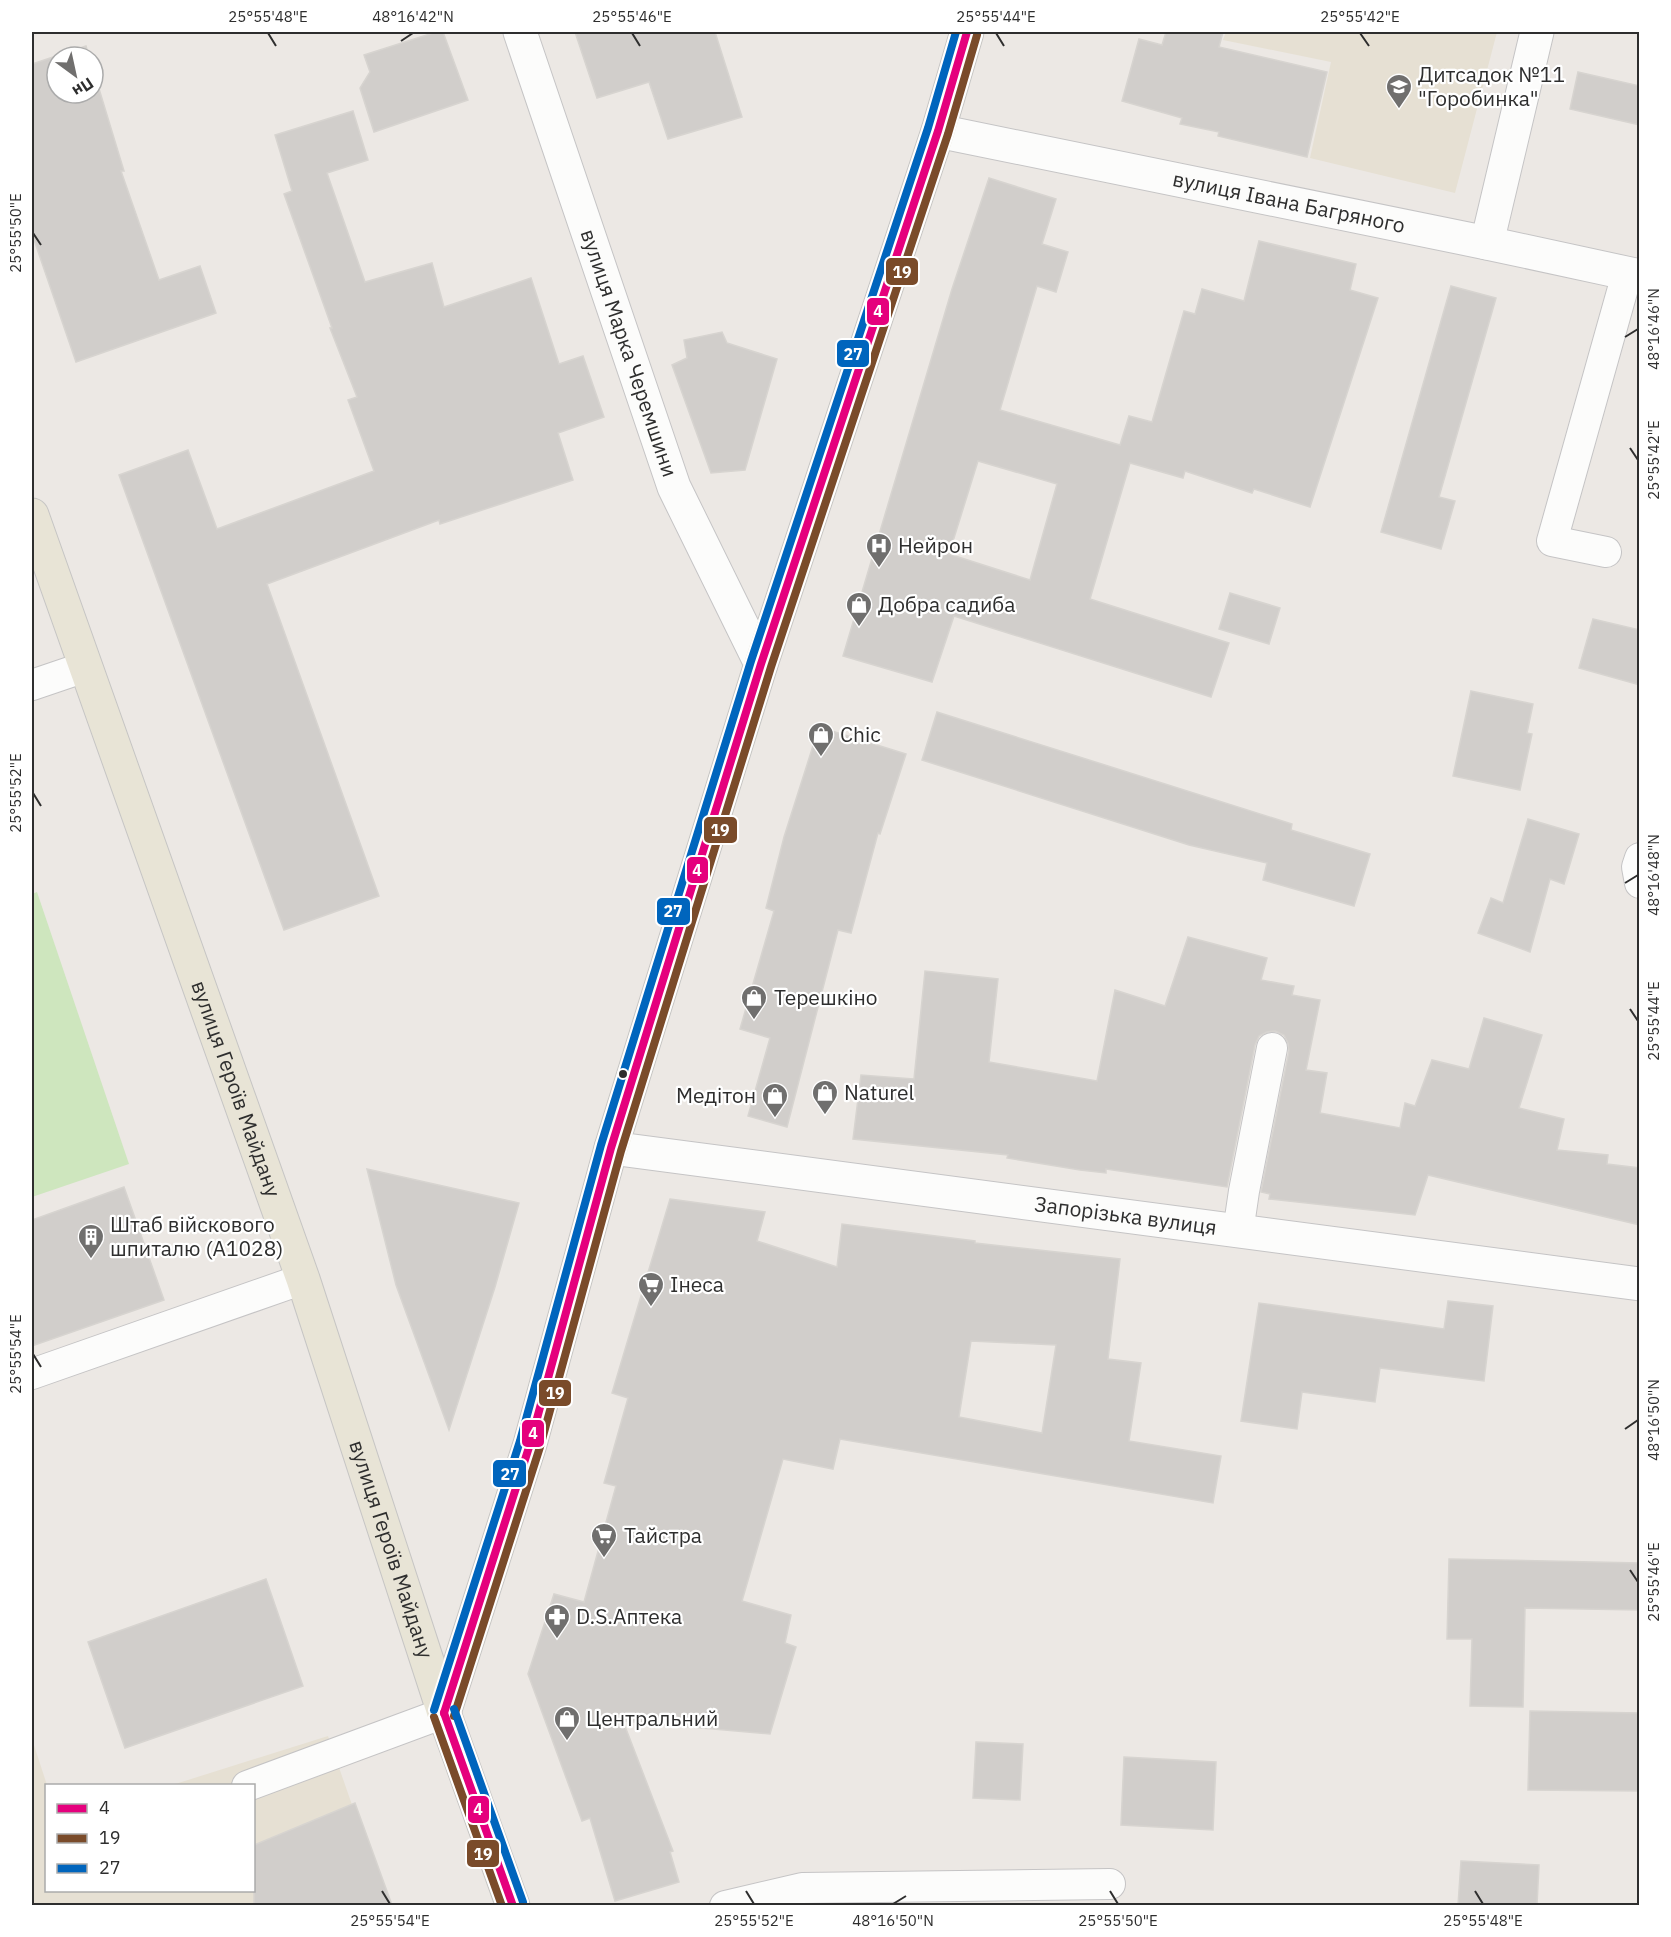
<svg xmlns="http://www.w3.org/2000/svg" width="1671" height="1937" viewBox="0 0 1671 1937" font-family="'IBM Plex Sans',sans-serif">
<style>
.education{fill:#e6e0d3}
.green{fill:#cee6be}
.building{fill:#d1cecb;stroke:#d7d4d0;stroke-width:1.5;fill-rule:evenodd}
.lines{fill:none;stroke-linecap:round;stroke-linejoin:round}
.service-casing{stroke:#c5c4c5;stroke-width:32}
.minor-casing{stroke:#c5c4c5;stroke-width:35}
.primary-casing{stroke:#c6c5c4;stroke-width:35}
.service{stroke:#fcfcfb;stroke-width:30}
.minor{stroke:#fcfcfb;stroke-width:33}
.primary{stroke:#e8e4d6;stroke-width:33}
.bus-1-casing{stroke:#fff;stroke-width:12}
.bus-2-casing{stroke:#fff;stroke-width:12}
.bus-3-casing{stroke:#fff;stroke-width:12}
.bus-1{stroke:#e5007d;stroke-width:8}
.bus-2{stroke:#7a4b2a;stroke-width:8}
.bus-3{stroke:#0065bd;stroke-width:8}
.ticks{fill:none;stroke:#2e2e2e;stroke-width:2}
.bus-dot{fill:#2e2e2e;stroke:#fff;stroke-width:2}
.labels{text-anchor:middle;stroke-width:4.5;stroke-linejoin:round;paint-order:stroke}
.poi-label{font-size:21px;fill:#2e2e2e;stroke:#fff;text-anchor:start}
.street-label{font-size:21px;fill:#2e2e2e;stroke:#fff}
.line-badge{stroke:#fff;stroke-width:2}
.badge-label{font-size:16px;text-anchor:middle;font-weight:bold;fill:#fff}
.neatline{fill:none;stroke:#2e2e2e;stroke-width:2}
.ticks-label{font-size:15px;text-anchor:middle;fill:#2e2e2e}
</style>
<rect width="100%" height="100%" fill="#ece8e4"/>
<g class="education">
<path d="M1226,32h271l-42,161 -145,-35 21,-96 -108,-22z"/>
<path d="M328,1736l59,169h-355v-166l15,46 -1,105h208v-104l-82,-1z"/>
</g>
<path class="green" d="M37,892l92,272 -97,33v-303z"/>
<g class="building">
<path d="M436,32h7l25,68 -94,32 -14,-44 10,-16 -6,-17z"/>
<path d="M575,32h140l27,85 -74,22 -19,-57 -52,16z"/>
<path d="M1166,32h57l-4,15 108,25 -20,85 -89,-21 1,-4 -39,-8 2,-6 -60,-17 17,-62 23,6z"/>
<path d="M86,46l3,11h-32v36h36v-24l31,102h-3l38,109 41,-14 16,47 -140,49 -44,-128v-170z"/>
<path d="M1578,72l62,14v39l-70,-16z"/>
<path d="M353,111l15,49 -41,13 38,109 67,-19 12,44 87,-29 28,86 24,-8 21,61 -46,16 15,47 -133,44 -1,-4 -172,64 112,312 -95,34 -165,-455 69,-25 29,79 157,-58 -26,-71 9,-3 -27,-69h2l-48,-134 8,-3 -17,-56z"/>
<path d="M989,178l67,21 -14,45 26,8 -12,40 -19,-6 -37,124 120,35 9,-29 23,6 32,-111 11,3 7,-25 42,12 15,-60 97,23 -6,26 28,8 -68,209 -56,-18 -2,4 -67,-22 -2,7 -53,-15 -40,136 139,44 -18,54 -257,-81 -22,66 -89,-26 109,-367zM978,461l79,23 -27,96 -81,-26z"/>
<path d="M1451,286l45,12 -57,199 16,4 -14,48 -60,-17z"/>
<path d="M722,332l5,11 50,16 -32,111 -34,3 -39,-108 15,-7 -3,-18z"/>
<path d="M1230,593l50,15 -11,36 -50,-15z"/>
<path d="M1593,619l47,11v55l-61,-17z"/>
<path d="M1471,691l62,13 -6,29 5,1 -12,56 -67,-14z"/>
<path d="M937,712l355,112 -1,6 79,24 -16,52 -91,-26 4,-17 -78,-18 -267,-85z"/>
<path d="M819,727l87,27 -26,80 -2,-1 -27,100 -13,-3 -51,197 -39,-11 22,-78 -30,-9 34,-118 -8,-3 18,-71z"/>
<path d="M1528,819l51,15 -15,50 -14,-5 -20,73 -52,-19 13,-35 12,5z"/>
<path d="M1188,937l79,21 -6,22 33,6 -2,9 28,5 -14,70 21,3 -7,40 80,15 5,-25 10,3 17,-46 37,9 15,-51 58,17 -23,73 45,11 -7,31 51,5 -1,9 33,4v57l-212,-50 -13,40 -146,-16 1,-5 -9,-2 28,-141 -1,-8 -4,-8 -9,-4 -8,1 -8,4 -4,9 -28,142 -121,-18v4l-26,-3 -73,-12 1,-3 -155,-16 8,-64 53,4 11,-108 73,8 -9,83 108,19 18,-91 50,16z"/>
<path d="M367,1169l152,34 -24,84 -46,143 -53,-145z"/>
<path d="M124,1187l40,113 -132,46v-126z"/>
<path d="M670,1199l95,13 -8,29 80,26 5,-43 133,17v2l145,16 -12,100 33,4 -12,78 92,15 -8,47 -373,-64 -7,30 -50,-10 -41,142 49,14 -6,28 11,4 -26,87 -147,-13 50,130 -3,1 9,30 -64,19 -25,-83 -8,3 -54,-147 26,-80 30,8 32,-116 -12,-3 24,-85 -16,-5zM971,1341l85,4 -14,88 -83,-16z"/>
<path d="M1448,1301l45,5 -9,75 -104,-13 -5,34 -73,-10 -5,37 -56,-8 18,-118 185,26z"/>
<path d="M1449,1559l191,4v47l-115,-2 -2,99 -53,-1 2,-67h-25z"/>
<path d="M266,1579l37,107 -178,62 -37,-106z"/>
<path d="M1530,1711l110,2v78l-112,-1z"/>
<path d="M976,1742l47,2 -3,56 -47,-2z"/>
<path d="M1124,1757l92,5 -3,68 -92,-5z"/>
<path d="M355,1803l37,102h-138v-60z"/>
<path d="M1461,1861l78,4 -2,40h-79z"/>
</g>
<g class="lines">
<defs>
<g id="service">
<path d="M1606,552l-54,-11 75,-267"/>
<path d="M32,685l53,-18"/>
<path d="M1640,858l-3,9 3,16"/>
<path d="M1238,1232l6,-41 28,-143"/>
<path d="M32,1374l271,-95"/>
<path d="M247,1786l197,-73"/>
<path d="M725,1906l77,-18 308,-4"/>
</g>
<g id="minor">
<path id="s1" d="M520,32l154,455 87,177"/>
<path id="s2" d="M938,131l549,112 153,33"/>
<path d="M1487,243l50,-211"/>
<path id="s3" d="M611,1148l1029,136"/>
</g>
<g id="primary">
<path id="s4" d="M32,515l271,764 141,434 69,193"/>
<path d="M444,1713l86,-269 81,-296 150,-484 177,-533 29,-99"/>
</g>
</defs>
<use href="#service" class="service-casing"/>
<use href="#minor" class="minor-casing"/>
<use href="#primary" class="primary-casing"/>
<use href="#service" class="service"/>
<use href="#minor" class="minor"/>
<use href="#primary" class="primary"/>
<defs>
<g id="bus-1">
<path d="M444,1713l86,-269 81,-296 150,-484 177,-533 29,-99"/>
<path d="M444,1713l69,193"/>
</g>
<g id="bus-2">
<path d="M454,1716l86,-269 81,-296 150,-484 177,-533 29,-99"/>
<path d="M434,1717l68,189"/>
</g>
<g id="bus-3">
<path d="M454,1709l69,193"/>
<path d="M434,1710l86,-269 81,-296 150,-484 177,-533 28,-96"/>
</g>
</defs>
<use href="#bus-1" class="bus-1-casing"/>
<use href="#bus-2" class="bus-2-casing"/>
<use href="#bus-3" class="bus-3-casing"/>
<use href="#bus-1" class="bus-1"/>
<use href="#bus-2" class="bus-2"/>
<use href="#bus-3" class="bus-3"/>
</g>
<path class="ticks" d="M268,33l8,13M632,33l8,13M996,33l8,13M1360,33l9,13M401,41l12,-8M33,233l8,12M1625,337l13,-8M1630,448l8,12M33,793l8,13M1625,883l13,-8M1630,1009l8,12M33,1354l8,13M1625,1429l13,-9M1630,1570l8,12M382,1891l8,13M746,1891l8,13M1110,1891l8,13M1475,1891l8,13M893,1904l13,-8"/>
<defs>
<symbol id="school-pin" viewBox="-11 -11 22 30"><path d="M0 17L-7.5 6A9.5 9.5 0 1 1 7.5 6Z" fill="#706f6e" stroke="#fff"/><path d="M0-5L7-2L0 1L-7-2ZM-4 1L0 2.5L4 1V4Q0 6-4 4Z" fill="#fff"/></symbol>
<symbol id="hospital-pin" viewBox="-11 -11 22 30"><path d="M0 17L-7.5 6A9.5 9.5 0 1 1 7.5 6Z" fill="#706f6e" stroke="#fff"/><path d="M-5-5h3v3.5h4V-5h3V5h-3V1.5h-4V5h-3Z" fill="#fff"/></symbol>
<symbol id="shop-pin" viewBox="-11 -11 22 30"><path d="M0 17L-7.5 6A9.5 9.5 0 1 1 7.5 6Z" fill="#706f6e" stroke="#fff"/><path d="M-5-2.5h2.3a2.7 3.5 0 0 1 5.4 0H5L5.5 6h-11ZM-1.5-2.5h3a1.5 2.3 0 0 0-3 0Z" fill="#fff"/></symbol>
<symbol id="building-pin" viewBox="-11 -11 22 30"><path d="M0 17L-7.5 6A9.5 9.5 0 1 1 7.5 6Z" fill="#706f6e" stroke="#fff"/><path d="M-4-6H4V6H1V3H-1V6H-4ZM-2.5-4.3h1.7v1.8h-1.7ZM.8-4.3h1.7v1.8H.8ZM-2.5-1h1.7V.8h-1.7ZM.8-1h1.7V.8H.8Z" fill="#fff"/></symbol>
<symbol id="supermarket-pin" viewBox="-11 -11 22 30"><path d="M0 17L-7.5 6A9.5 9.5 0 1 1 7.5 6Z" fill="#706f6e" stroke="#fff"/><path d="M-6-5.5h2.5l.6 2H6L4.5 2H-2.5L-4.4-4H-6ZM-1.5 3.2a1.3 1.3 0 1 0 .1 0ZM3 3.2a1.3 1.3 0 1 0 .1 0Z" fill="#fff"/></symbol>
<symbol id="pharmacy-pin" viewBox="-11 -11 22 30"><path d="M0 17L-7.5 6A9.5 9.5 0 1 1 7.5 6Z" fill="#706f6e" stroke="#fff"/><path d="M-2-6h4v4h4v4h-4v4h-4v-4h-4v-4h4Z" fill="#fff"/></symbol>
</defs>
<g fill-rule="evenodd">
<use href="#school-pin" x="1384" y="72" width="30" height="40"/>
<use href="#hospital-pin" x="864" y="531" width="30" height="40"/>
<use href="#shop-pin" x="844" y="590" width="30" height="40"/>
<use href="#shop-pin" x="806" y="720" width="30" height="40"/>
<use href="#shop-pin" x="739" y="983" width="30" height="40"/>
<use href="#shop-pin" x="810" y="1078" width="30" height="40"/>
<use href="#shop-pin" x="760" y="1081" width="30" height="40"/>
<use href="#building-pin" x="76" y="1222" width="30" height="40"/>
<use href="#supermarket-pin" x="636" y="1270" width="30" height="40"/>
<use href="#supermarket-pin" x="589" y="1521" width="30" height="40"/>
<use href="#pharmacy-pin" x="542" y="1602" width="30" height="40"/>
<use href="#shop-pin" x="552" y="1704" width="30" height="40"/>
</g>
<circle class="bus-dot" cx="623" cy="1074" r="5"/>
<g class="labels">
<g class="poi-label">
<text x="1418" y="82">Дитсадок №11<tspan x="1418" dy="24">"Горобинка"</tspan></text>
<text x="898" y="553">Нейрон</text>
<text x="878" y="612">Добра садиба</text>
<text x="840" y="742">Chic</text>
<text x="774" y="1005">Терешкіно</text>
<text x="844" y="1100">Naturel</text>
<text x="756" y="1103" text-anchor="end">Медітон</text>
<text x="110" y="1232">Штаб війскового<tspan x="110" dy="24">шпиталю (А1028)</tspan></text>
<text x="670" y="1292">Інеса</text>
<text x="624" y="1543">Тайстра</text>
<text x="576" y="1624">D.S.Аптека</text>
<text x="586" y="1726">Центральний</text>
</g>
<g class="street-label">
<text dy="7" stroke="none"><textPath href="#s2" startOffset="358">вулиця Івана Багряного</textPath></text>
<text dy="7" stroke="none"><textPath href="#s1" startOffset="339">вулиця Марка Черемшини</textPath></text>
<text dy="7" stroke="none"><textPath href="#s4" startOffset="609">вулиця Героїв Майдану</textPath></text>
<text dy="7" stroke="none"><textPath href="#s3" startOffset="519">Запорізька вулиця</textPath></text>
<text dy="7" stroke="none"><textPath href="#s4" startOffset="1095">вулиця Героїв Майдану</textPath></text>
</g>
</g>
<g class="line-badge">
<rect x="885" y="257" width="34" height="29" rx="6" fill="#7a4b2a"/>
<rect x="866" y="297" width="24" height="29" rx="6" fill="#e5007d"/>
<rect x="836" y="339" width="34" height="29" rx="6" fill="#0065bd"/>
<rect x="703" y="816" width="35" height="28" rx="6" fill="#7a4b2a"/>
<rect x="686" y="856" width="23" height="28" rx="6" fill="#e5007d"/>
<rect x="656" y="897" width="35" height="29" rx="6" fill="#0065bd"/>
<rect x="538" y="1379" width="34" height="28" rx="6" fill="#7a4b2a"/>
<rect x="521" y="1419" width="24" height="29" rx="6" fill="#e5007d"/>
<rect x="492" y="1459" width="35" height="29" rx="6" fill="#0065bd"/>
<rect x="467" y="1795" width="23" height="29" rx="6" fill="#e5007d"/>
<rect x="466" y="1839" width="34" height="29" rx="6" fill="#7a4b2a"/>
</g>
<g class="badge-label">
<text x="902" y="278">19</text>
<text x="878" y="317">4</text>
<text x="853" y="360">27</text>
<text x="720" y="836">19</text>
<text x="697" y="876">4</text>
<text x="673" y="917">27</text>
<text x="555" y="1399">19</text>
<text x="533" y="1439">4</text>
<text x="510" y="1480">27</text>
<text x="478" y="1815">4</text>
<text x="483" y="1860">19</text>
</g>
<rect width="1671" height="1937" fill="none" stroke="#ffffff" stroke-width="66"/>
<rect x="45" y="1784" width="210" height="108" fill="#ffffff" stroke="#ababab" stroke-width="1.5"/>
<rect x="57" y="1804" width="30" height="9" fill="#e5007d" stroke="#ababab" stroke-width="1.5"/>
<text x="99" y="1814" font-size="18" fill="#2e2e2e">4</text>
<rect x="57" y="1834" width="30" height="9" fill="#7a4b2a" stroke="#ababab" stroke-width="1.5"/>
<text x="99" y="1844" font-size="18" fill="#2e2e2e">19</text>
<rect x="57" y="1864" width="30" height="9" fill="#0065bd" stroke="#ababab" stroke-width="1.5"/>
<text x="99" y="1874" font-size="18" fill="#2e2e2e">27</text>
<g transform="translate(75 75) rotate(147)"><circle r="28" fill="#ffffff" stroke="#ababab" stroke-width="1.5"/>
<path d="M0-4.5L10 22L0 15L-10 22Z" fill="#706f6e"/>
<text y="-9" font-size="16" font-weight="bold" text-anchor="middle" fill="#2e2e2e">Пн</text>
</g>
<rect x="33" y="33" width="1605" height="1871" class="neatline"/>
<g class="ticks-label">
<text x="268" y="22">25°55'48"E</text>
<text x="413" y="22">48°16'42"N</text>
<text x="632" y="22">25°55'46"E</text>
<text x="996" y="22">25°55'44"E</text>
<text x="1360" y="22">25°55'42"E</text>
<text transform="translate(16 233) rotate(-90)" y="5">25°55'50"E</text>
<text transform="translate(1654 329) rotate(-90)" y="5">48°16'46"N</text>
<text transform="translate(1654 460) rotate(-90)" y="5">25°55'42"E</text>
<text transform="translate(16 793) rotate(-90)" y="5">25°55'52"E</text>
<text transform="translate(1654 875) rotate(-90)" y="5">48°16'48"N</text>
<text transform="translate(1654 1021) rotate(-90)" y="5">25°55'44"E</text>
<text transform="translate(16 1354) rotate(-90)" y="5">25°55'54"E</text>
<text transform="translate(1654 1420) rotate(-90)" y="5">48°16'50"N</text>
<text transform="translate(1654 1582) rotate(-90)" y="5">25°55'46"E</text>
<text x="390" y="1926">25°55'54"E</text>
<text x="754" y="1926">25°55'52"E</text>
<text x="893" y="1926">48°16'50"N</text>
<text x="1118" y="1926">25°55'50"E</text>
<text x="1483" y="1926">25°55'48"E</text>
</g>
</svg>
